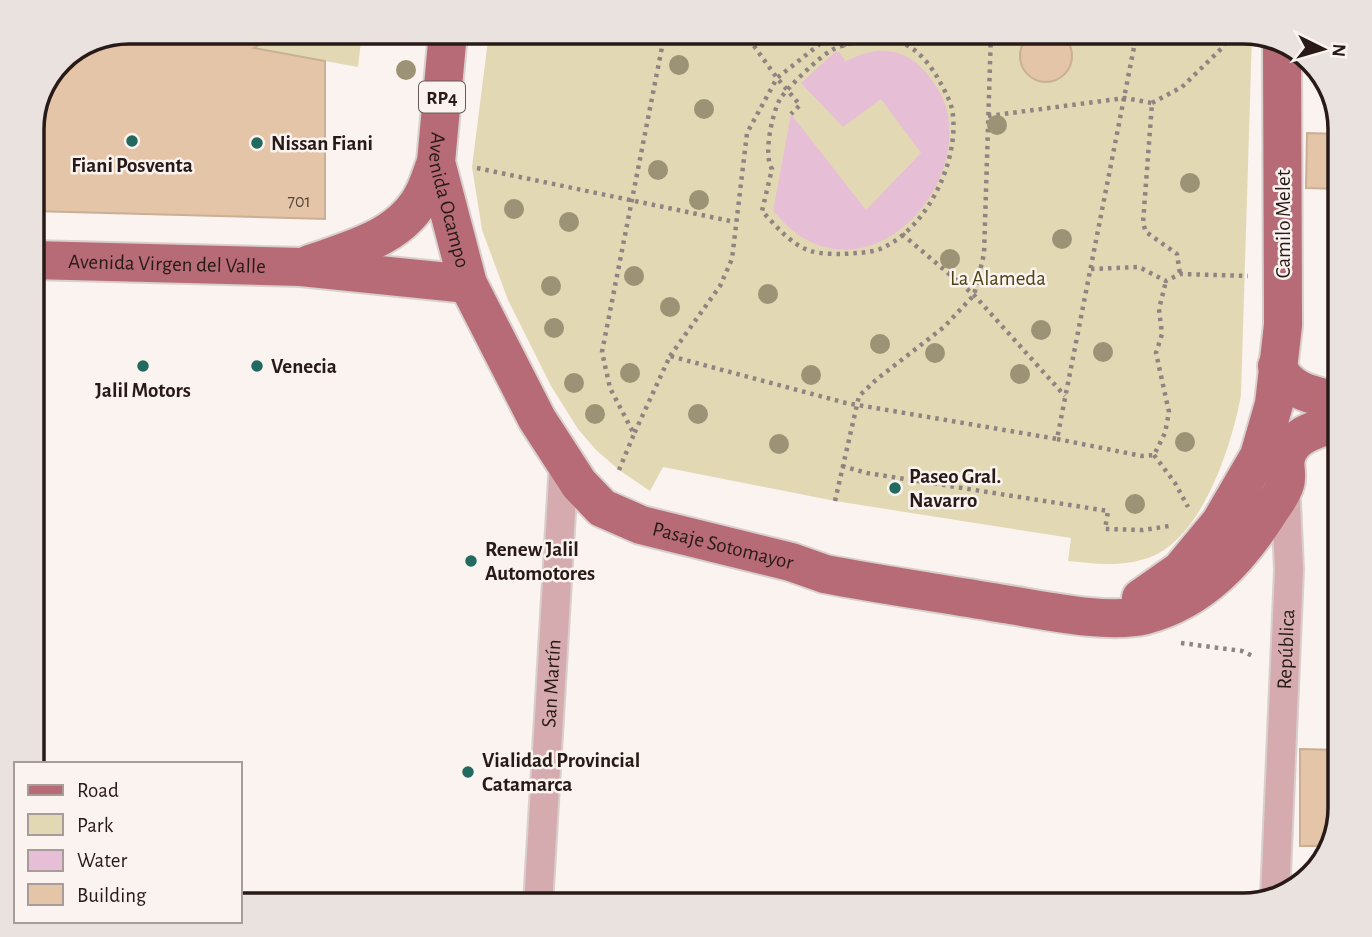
<svg xmlns="http://www.w3.org/2000/svg" width="1372" height="937" viewBox="0 0 1372 937" font-family="'Alegreya Sans',sans-serif">
<style>
.green{fill:#e2d9b4}
.water{fill:#e6bfd6}
.building{fill:#e4c5a7;stroke:#caaf95;stroke-width:2}
.lines{fill:none;stroke-linecap:round;stroke-linejoin:round}
.street-casing{stroke:#d9d0cd;stroke-width:32}
.primary-casing{stroke:#d9d0cd;stroke-width:42}
.path{stroke:#8f8481;stroke-width:4.5;stroke-dasharray:3.5 5;stroke-linecap:butt}
.street{stroke:#d6abb0;stroke-width:28}
.primary{stroke:#b66b77;stroke-width:38}
.tree{fill:#9c9276}
.poi-dot{fill:#22695f;stroke:#fbf3f0;stroke-width:2.5}
.labels{text-anchor:middle;stroke-width:5;stroke-linejoin:round;paint-order:stroke}
.number-label{font-size:18px;fill:#57453a}
.shield{fill:#fbf3f0;stroke:#675b57;stroke-width:2}
.shield-label{font-size:19px;font-weight:bold;fill:#281a16}
.poi-label{font-size:21px;font-weight:bold;fill:#281a16;stroke:#fbf3f0;text-anchor:start}
.street-label{font-size:21px;fill:#281a16;stroke:#fbf3f0}
.park-label{font-size:21px;fill:#4e4313;stroke:#fbf3f0}
.rim{fill:none;stroke:#281a16;stroke-width:3.5}
</style>
<rect width="100%" height="100%" fill="#fbf3f0"/>
<g class="green">
<path d="M279,32h83l-4,35 -104,-19z"/>
<path d="M489,32h754l9,2 -11,361c-9,50 -39,145 -93,163 -27,9 -52,6 -80,3l3,-23 -236,-37 -172,-34 -13,24 -31,-21 -23,-20 -18,-21 -27,-43 -43,-86 -26,-70 -10,-63z"/>
</g>
<path class="water" d="M876,51c22,-2 38,7 51,23 9,11 17,23 20,37 18,76 -65,171 -142,128 -13,-7 -22,-18 -32,-28l18,-97 75,96 55,-57 -40,-54 -38,28 -42,-44 34,-31h4l6,8 -1,2 18,-8z"/>
<g class="building">
<circle cx="1046" cy="56" r="26"/>
<path d="M129,32h150l-25,16 71,13v158l-293,-8v-88l28,-63z"/>
<path d="M1307,133l33,1v55l-34,-1z"/>
<path d="M1300,749l40,1v59l-11,37h-29z"/>
</g>
<g class="lines">
<defs>
<g id="street">
<path id="s1" d="M1275,897l14,-327 -4,-90"/>
<path id="s2" d="M538,905l26,-444"/>
</g>
<g id="primary">
<path id="s3" d="M448,32l-12,130 32,122 69,135 42,65 23,24 39,17 150,37 34,12c57,11 115,19 173,29 41,6 107,22 148,12 56,-15 93,-56 123,-103 5,-8 14,-19 16,-28 3,-8 -1,-18 1,-26 5,-24 34,-30 54,-36"/>
<path id="s4" d="M32,260l269,7 167,17"/>
<path d="M310,264c42,-15 93,-27 114,-71 5,-10 8,-21 12,-31"/>
<path d="M1277,366c12,27 37,29 63,36"/>
<path d="M1141,598l40,-28 39,-47 39,-67 15,-52 9,-79 -1,-282"/>
</g>
</defs>
<use href="#street" class="street-casing"/>
<use href="#primary" class="primary-casing"/>
<g class="path">
<path d="M665,32l-63,320 8,36 24,46 36,-78 176,47 211,36 80,-407"/>
<path d="M744,32l33,46 23,27 -9,9"/>
<path d="M835,32l10,15"/>
<path d="M864,39c13,1 30,0 42,6 12,5 23,19 30,30 6,11 13,22 16,34 9,49 -24,120 -72,140 -11,4 -24,4 -37,5 -10,0 -23,0 -32,-3 -20,-6 -35,-25 -49,-40l10,-42c-9,-14 0,-55 8,-70 7,-11 40,-43 52,-49 9,-5 22,-7 32,-11z"/>
<path d="M1152,103l30,-16 40,-39 11,-16"/>
<path d="M988,116l137,-18 27,5 -9,120 3,9 31,22 3,20"/>
<path d="M477,168l258,54"/>
<path d="M902,234l72,61 91,101"/>
<path d="M1091,269l48,-2 27,14 14,-7 68,2"/>
<path d="M670,356l50,-70 12,-27 15,-126 30,-55 58,-46"/>
<path d="M1057,439l85,17 12,-1 11,-22 4,-21 -13,-59 6,-19 -3,-25 7,-28"/>
<path d="M1154,455l21,28 13,24"/>
<path d="M842,466l25,7 241,38 -3,18 38,1 26,-4"/>
<path d="M619,470l15,-36"/>
<path d="M835,501l24,-105 18,-17 67,-52 30,-32 10,-41 7,-222"/>
<path d="M1181,643l61,8 13,6"/>
</g>
<use href="#street" class="street"/>
<use href="#primary" class="primary"/>
</g>
<g class="tree">
<circle cx="679" cy="65" r="10"/>
<circle cx="406" cy="70" r="10"/>
<circle cx="704" cy="109" r="10"/>
<circle cx="997" cy="125" r="10"/>
<circle cx="658" cy="170" r="10"/>
<circle cx="1190" cy="183" r="10"/>
<circle cx="699" cy="200" r="10"/>
<circle cx="514" cy="209" r="10"/>
<circle cx="569" cy="222" r="10"/>
<circle cx="1062" cy="239" r="10"/>
<circle cx="950" cy="259" r="10"/>
<circle cx="634" cy="276" r="10"/>
<circle cx="551" cy="286" r="10"/>
<circle cx="768" cy="294" r="10"/>
<circle cx="670" cy="307" r="10"/>
<circle cx="554" cy="328" r="10"/>
<circle cx="1041" cy="330" r="10"/>
<circle cx="880" cy="344" r="10"/>
<circle cx="1103" cy="352" r="10"/>
<circle cx="935" cy="353" r="10"/>
<circle cx="630" cy="373" r="10"/>
<circle cx="1020" cy="374" r="10"/>
<circle cx="811" cy="375" r="10"/>
<circle cx="574" cy="383" r="10"/>
<circle cx="595" cy="414" r="10"/>
<circle cx="698" cy="414" r="10"/>
<circle cx="1185" cy="442" r="10"/>
<circle cx="779" cy="444" r="10"/>
<circle cx="1135" cy="504" r="10"/>
</g>
<g class="poi-dot">
<circle cx="132" cy="141" r="7"/>
<circle cx="257" cy="143" r="7"/>
<circle cx="143" cy="366" r="7"/>
<circle cx="257" cy="366" r="7"/>
<circle cx="895" cy="488" r="7"/>
<circle cx="471" cy="561" r="7"/>
<circle cx="468" cy="772" r="7"/>
</g>
<g class="labels">
<g class="number-label">
<text x="299" y="207">701</text>
</g>
<rect class="shield" x="419" y="81.5" width="46" height="31" rx="5"/>
<g class="shield-label">
<text x="442" y="104">RP4</text>
</g>
<g class="poi-label">
<text x="271" y="150">Nissan Fiani</text>
<text x="132" y="172" text-anchor="middle">Fiani Posventa</text>
<text x="271" y="373">Venecia</text>
<text x="143" y="397" text-anchor="middle">Jalil Motors</text>
<text x="909" y="483">Paseo Gral.<tspan x="909" dy="24">Navarro</tspan></text>
<text x="485" y="556">Renew Jalil<tspan x="485" dy="24">Automotores</tspan></text>
<text x="482" y="767">Vialidad Provincial<tspan x="482" dy="24">Catamarca</tspan></text>
</g>
<g class="street-label">
<text dy="7" stroke="none"><textPath href="#s3" startOffset="170">Avenida Ocampo</textPath></text>
<text transform="translate(1283 224) rotate(-90)" y="7">Camilo Melet</text>
<text dy="7" stroke="none"><textPath href="#s4" startOffset="135">Avenida Virgen del Valle</textPath></text>
<text dy="7" stroke="none"><textPath href="#s3" startOffset="646">Pasaje Sotomayor</textPath></text>
<text dy="7" stroke="none"><textPath href="#s1" startOffset="248">República</textPath></text>
<text dy="7" stroke="none"><textPath href="#s2" startOffset="222">San Martín</textPath></text>
</g>
<g class="park-label">
<text x="998" y="285">La Alameda</text>
</g>
</g>
<path d="M0 0H1372V937H0ZM129 44H1243A85 85 0 0 1 1328 129V808A85 85 0 0 1 1243 893H129A85 85 0 0 1 44 808V129A85 85 0 0 1 129 44Z" fill="#eae2df" fill-rule="evenodd"/>
<path class="rim" d="M129 44H1243A85 85 0 0 1 1328 129V808A85 85 0 0 1 1243 893H129A85 85 0 0 1 44 808V129A85 85 0 0 1 129 44Z"/>
<rect x="14" y="762" width="228" height="161" fill="#fbf3f0" stroke="#a79c99" stroke-width="2"/>
<rect x="28" y="785" width="35" height="10" fill="#b66b77" stroke="#a79c99" stroke-width="2"/>
<text x="77" y="797" font-size="21" fill="#281a16">Road</text>
<rect x="28" y="814" width="35" height="21" fill="#e2d9b4" stroke="#a79c99" stroke-width="2"/>
<text x="77" y="832" font-size="21" fill="#281a16">Park</text>
<rect x="28" y="850" width="35" height="21" fill="#e6bfd6" stroke="#a79c99" stroke-width="2"/>
<text x="77" y="867" font-size="21" fill="#281a16">Water</text>
<rect x="28" y="884" width="35" height="21" fill="#e4c5a7" stroke="#a79c99" stroke-width="2"/>
<text x="77" y="902" font-size="21" fill="#281a16">Building</text>
<g transform="translate(1323 49) rotate(95)" stroke="#fbf3f0" stroke-width="5" paint-order="stroke">
<path d="M0-5L12 26L0 18L-12 26Z" fill="#281a16"/>
<text y="-10" font-size="19" font-weight="bold" text-anchor="middle" fill="#281a16">N</text>
</g>
</svg>
